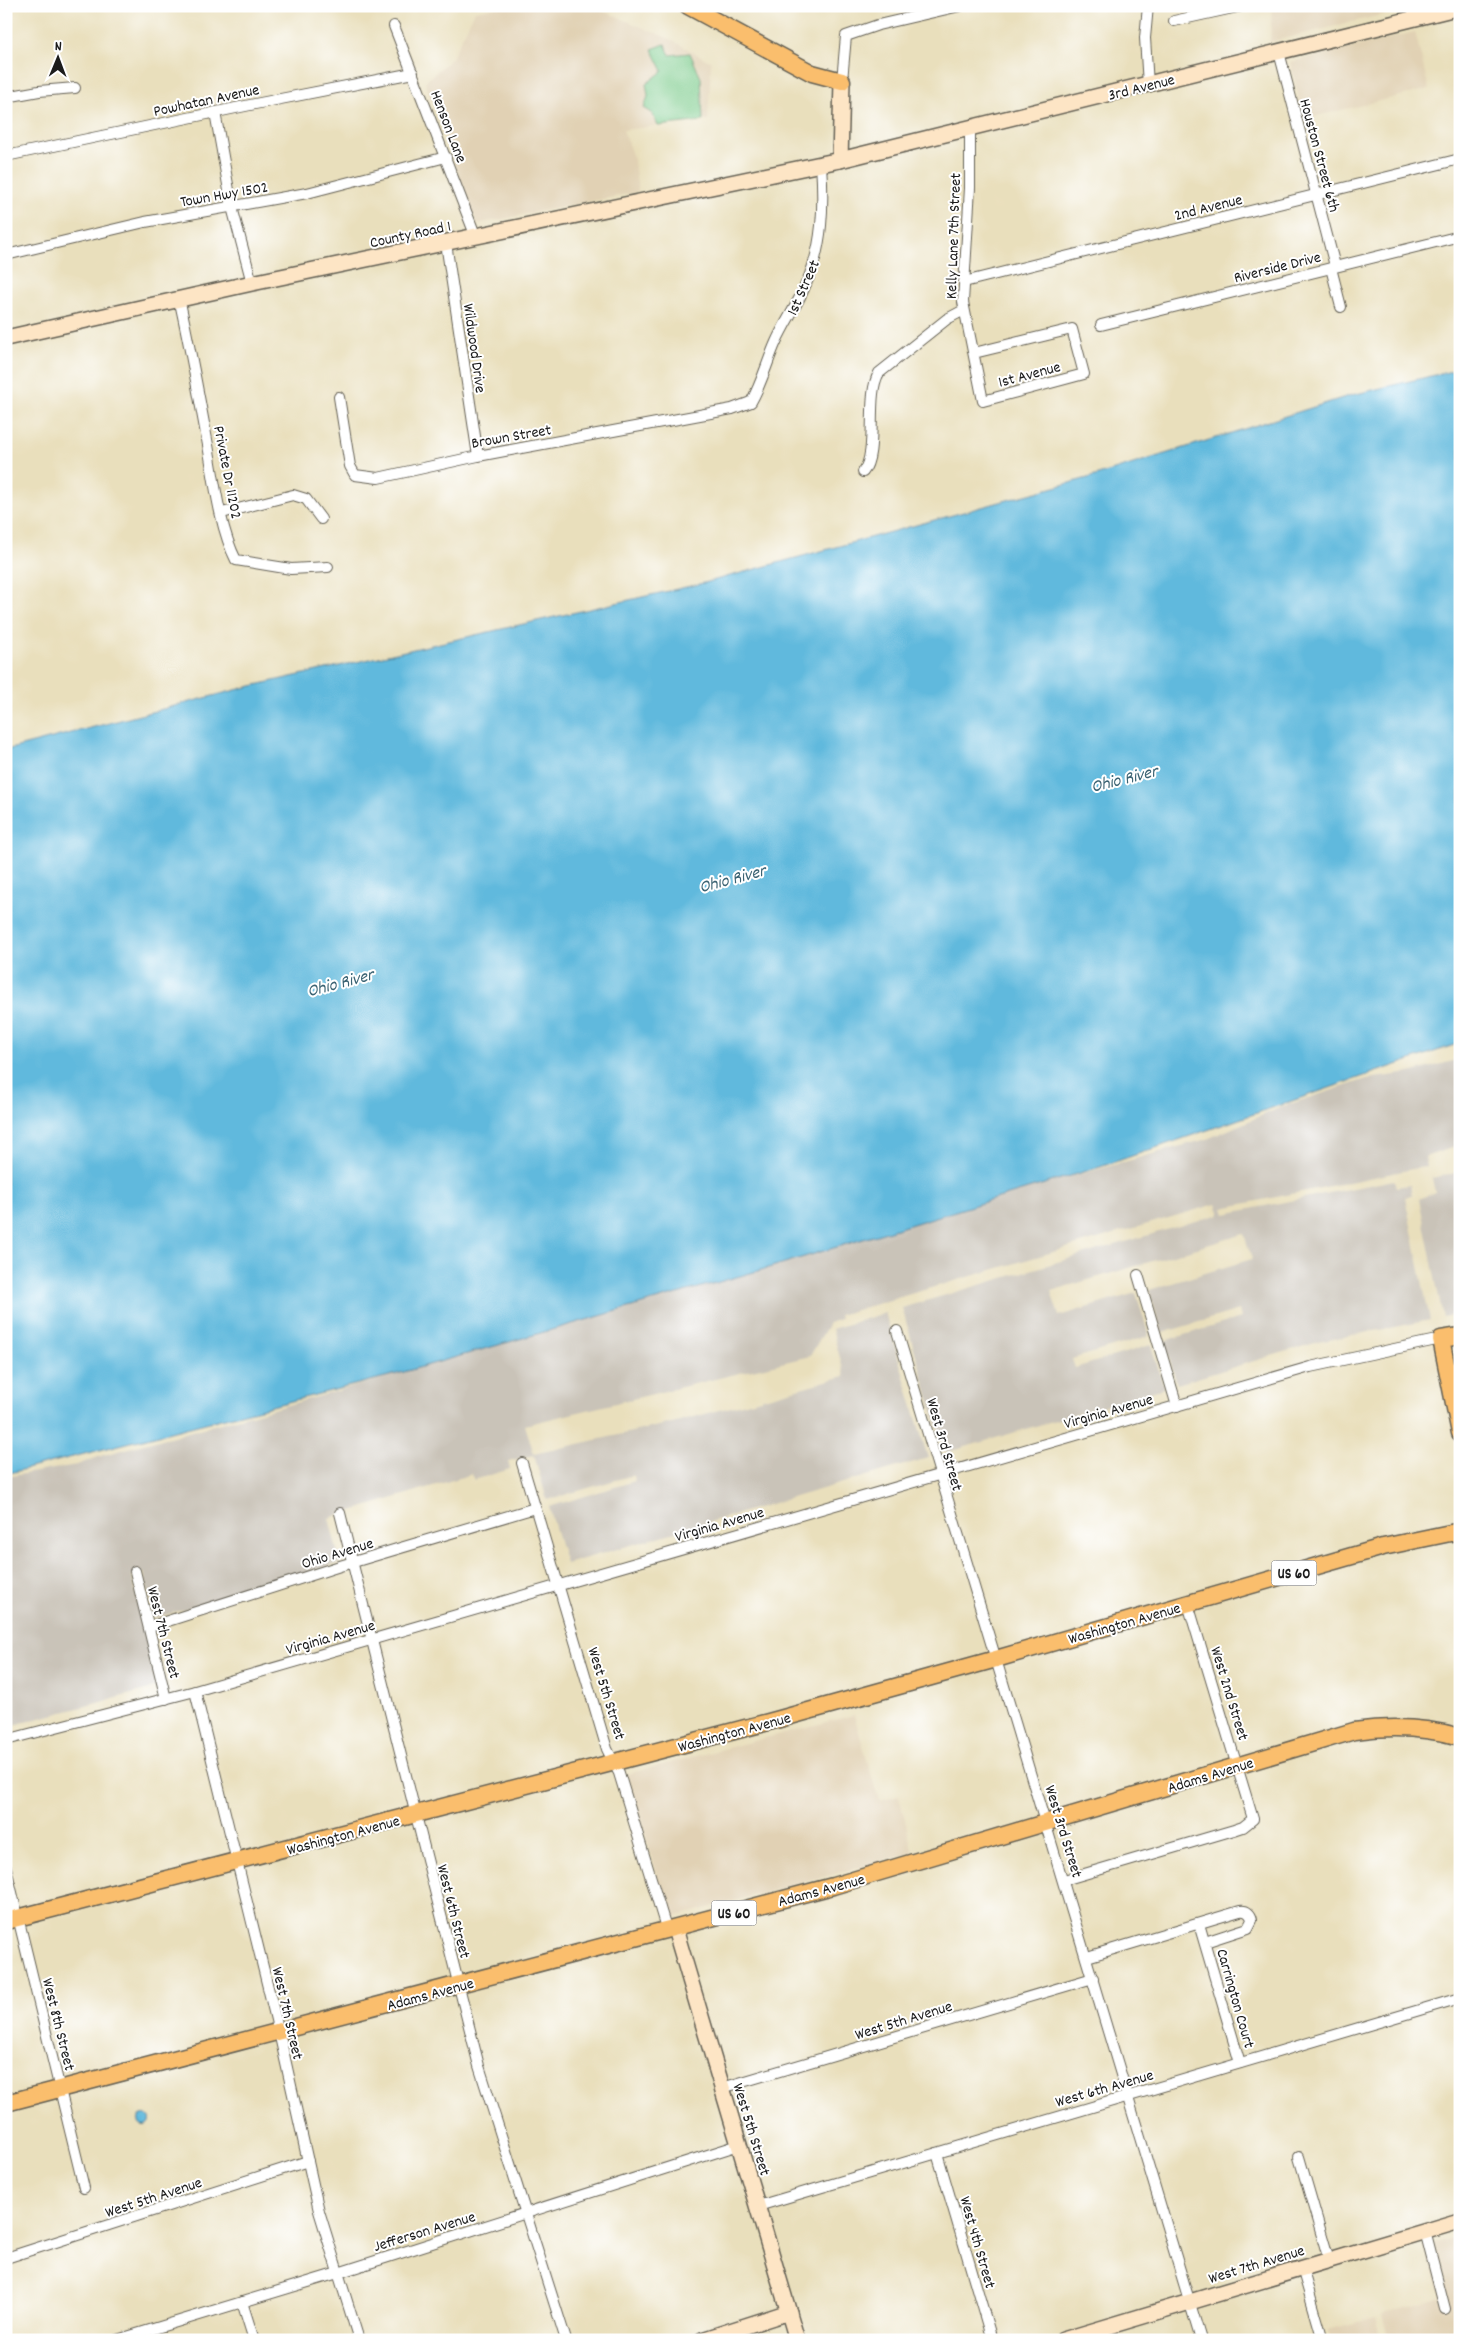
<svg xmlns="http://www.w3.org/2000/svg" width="1466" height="2346" viewBox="0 0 1466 2346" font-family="Dekko,sans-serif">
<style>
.built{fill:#e1d1b4}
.industrial{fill:#c9c3b8}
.green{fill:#7ccb8b;stroke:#4c7454}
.water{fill:#60b9dd;stroke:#3e6a7c}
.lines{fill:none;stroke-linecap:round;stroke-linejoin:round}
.street-casing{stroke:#646054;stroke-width:12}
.secondary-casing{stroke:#646054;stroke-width:18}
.primary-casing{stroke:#646054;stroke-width:19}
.street{stroke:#fff;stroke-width:10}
.secondary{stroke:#fde5c5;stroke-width:15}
.primary{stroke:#fabe6d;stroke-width:16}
.labels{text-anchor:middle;stroke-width:4;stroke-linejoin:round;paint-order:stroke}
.shield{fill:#fff;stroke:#606060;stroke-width:1}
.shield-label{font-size:15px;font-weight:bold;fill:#1c1c1c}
.street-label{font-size:16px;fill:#1c1c1c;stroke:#fff}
.water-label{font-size:18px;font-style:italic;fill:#3b6373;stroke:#fff}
</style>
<rect width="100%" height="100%" fill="#fff"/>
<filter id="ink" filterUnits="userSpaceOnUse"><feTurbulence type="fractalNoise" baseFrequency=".02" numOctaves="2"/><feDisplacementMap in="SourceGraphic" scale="10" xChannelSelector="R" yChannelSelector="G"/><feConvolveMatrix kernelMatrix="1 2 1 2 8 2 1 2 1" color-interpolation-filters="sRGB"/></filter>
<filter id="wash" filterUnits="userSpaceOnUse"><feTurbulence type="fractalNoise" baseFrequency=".0096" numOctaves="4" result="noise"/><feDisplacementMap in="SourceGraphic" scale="20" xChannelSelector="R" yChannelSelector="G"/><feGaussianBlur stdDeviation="1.12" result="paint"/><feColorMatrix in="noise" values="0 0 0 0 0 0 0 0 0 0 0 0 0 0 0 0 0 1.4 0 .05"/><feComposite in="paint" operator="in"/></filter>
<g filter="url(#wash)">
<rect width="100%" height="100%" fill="#e9dfbc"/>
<g class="built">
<path d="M505,6h86l79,33 41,23 -3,58 -85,10 11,30 4,32 -161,32 -52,-142 27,-24 23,-47z"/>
<path d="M1272,6h146l-148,36z"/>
<path d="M1415,32l14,57 -125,30 -14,-57z"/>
<path d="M854,1715l25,86 20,-5 14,57 -243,65 -43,-144z"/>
<path d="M1460,2236v104h-70l-7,-26 58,-17 -16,-51z"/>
<path d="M1376,2317l5,17 -20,6h-29l-3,-10z"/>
</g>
<g class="industrial">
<path d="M1460,1059v86l-35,12 2,9 -204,42 2,6 169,-34 2,7 14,-2 2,10 -7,2 25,123 -112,22 -141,42 -13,-43 77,-23 -2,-8 -77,23 -13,-43 103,-31 -8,-25 -193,57 8,25 77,-23 13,43 -77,23 3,9 76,-23 13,43 -219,65 -43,-145 318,-94 -4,-10 -377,111 1,4 -11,4 -19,33 -285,69 9,29 138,-31 173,-47 -13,-47 53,-16 43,145 -362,106 -17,-57 86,-26 -2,-6 -86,25 -13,-45 -26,6 2,8 -36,11 -2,-6 -143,44 11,45 -185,55 -11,-45 -12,3 26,111 -152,40v-250l71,-12 27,-10 220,-60 444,-127 273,-83 166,-46 77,-33 83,-27 43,-6z"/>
<path d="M1460,1172v141l-17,4 -24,-118 16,-7 -3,-14z"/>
</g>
<path class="green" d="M665,44l5,11 20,-2 11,25 2,43 -45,5 -6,-13 -8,-5 4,-12 -2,-12 17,-13 -11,-22z"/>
<g class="water">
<path d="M1460,369v674l-360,124 -332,101 -371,106 -391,100v-724l241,-63 461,-105 387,-106 257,-81z"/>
<circle cx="144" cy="2120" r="5.5"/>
</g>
</g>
<g filter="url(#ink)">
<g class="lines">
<defs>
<g id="street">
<path d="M1148,6l-3,32 3,47"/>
<path d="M1174,21l68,-15"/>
<path d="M394,26l82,211"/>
<path d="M1279,52l56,214"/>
<path d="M842,81l4,-45 32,-11 82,-19"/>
<path d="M6,97l33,-6 36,-3"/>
<path d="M215,112l17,95 20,76"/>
<path d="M970,129v59l-7,114 20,99 101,-27 -12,-45 -98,24"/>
<path d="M6,156l249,-52 158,-31"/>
<path d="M446,243l32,213"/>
<path d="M6,255l139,-33 162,-29 139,-36"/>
<path d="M1331,268l10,39"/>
<path d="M964,282l496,-123"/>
<path d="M179,298c11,49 20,98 29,147 6,34 12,84 28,115l55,9 37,-2"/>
<path d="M1101,325l359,-89"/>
<path d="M339,397l11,69 5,9 23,3 100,-22 254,-47 19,-7c11,-19 16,-40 25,-60 9,-20 22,-38 30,-58 17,-37 18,-79 15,-120"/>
<path d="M863,472c16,-20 2,-76 16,-99l68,-54 17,-9"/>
<path d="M222,513l71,-18 13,4 15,20"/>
<path d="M1138,1275l39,131"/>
<path d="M897,1331l304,1009"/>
<path d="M522,1463l85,286 12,24 48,158"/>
<path d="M340,1513l139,553 87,274"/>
<path d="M135,1571l31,128"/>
<path d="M149,1627l191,-61 195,-58"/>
<path d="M195,1691l84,341 40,179 40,129"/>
<path d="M6,1740l189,-49 1115,-324 131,-28"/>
<path d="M6,1868l78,320"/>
<path d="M1064,1880l170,-50 9,-3 10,-8 -65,-215"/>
<path d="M1199,1924l41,139"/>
<path d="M1087,1957l153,-46c7,-1 11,3 12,9l-4,8 -43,14"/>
<path d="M722,2088l371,-110"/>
<path d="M937,2153l55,187"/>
<path d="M1299,2157l30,103"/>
<path d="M758,2206l702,-208"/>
<path d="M1425,2231l20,78"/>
<path d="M6,2258l302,-97"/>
<path d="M1302,2268l21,72"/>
<path d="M242,2302l12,38"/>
<path d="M117,2340l221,-67 401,-128"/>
</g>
<g id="secondary">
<path d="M840,160l2,-79"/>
<path d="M6,338l246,-55 588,-123 620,-153"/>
<path d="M675,1929l122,411"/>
<path d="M702,2340l87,-28"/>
<path d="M1063,2340l397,-119"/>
</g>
<g id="primary">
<path d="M688,6l124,67 30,8"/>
<path d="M1460,1336l-19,3 19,94"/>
<path d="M6,1921l770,-201 220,-61 387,-112 77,-16"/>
<path d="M6,2103l827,-217 521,-155c36,-5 71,-4 106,6"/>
</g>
</defs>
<use href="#street" class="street-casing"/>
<use href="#secondary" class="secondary-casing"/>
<use href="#primary" class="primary-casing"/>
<use href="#street" class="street"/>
<use href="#secondary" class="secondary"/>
<use href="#primary" class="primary"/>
</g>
</g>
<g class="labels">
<g class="shield">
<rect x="1271.5" y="1560.5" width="45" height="25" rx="4"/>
<rect x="711.5" y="1900.5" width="45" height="25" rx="4"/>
</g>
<g class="shield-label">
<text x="1294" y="1578">US 60</text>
<text x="734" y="1918">US 60</text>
</g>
<g class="street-label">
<text transform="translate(1141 86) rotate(-14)" y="6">3rd Avenue</text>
<text transform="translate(206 99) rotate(-12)" y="6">Powhatan Avenue</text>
<text transform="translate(450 126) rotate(69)" y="6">Henson Lane</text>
<text transform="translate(1321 155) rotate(75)" y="6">Houston Street 6th</text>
<text transform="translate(224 193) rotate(-10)" y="6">Town Hwy 1502</text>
<text transform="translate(1208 206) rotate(-14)" y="6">2nd Avenue</text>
<text transform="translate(410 233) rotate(-12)" y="6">County Road 1</text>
<text transform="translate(952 236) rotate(-88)" y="6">Kelly Lane 7th Street</text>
<text transform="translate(1277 266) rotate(-14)" y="6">Riverside Drive</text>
<text transform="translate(802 287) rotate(-66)" y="6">1st Street</text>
<text transform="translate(476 348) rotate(82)" y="6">Wildwood Drive</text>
<text transform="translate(1029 373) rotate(-15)" y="6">1st Avenue</text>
<text transform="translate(511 435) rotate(-10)" y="6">Brown Street</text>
<text transform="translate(229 472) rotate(79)" y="6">Private Dr 11202</text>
<text transform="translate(1108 1410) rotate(-16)" y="6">Virginia Avenue</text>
<text transform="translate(946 1444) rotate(74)" y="6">West 3rd Street</text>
<text transform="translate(719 1523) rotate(-16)" y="6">Virginia Avenue</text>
<text transform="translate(337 1552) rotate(-17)" y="6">Ohio Avenue</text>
<text transform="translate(1124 1622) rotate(-16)" y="6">Washington Avenue</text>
<text transform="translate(165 1632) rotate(76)" y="6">West 7th Street</text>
<text transform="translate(330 1636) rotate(-16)" y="6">Virginia Avenue</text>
<text transform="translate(608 1693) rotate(73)" y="6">West 5th Street</text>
<text transform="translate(1231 1693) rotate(73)" y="6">West 2nd Street</text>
<text transform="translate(734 1731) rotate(-15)" y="6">Washington Avenue</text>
<text transform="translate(1210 1774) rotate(-17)" y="6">Adams Avenue</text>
<text transform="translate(1065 1831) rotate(73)" y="6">West 3rd Street</text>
<text transform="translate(343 1834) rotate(-15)" y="6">Washington Avenue</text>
<text transform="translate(821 1889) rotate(-15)" y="6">Adams Avenue</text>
<text transform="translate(455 1911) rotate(76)" y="6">West 6th Street</text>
<text transform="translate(430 1993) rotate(-15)" y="6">Adams Avenue</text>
<text transform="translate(1237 1998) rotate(74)" y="6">Carrington Court</text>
<text transform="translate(289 2013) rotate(77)" y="6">West 7th Street</text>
<text transform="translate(903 2019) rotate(-17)" y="6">West 5th Avenue</text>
<text transform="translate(60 2024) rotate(76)" y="6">West 8th Street</text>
<text transform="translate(1104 2087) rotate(-16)" y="6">West 6th Avenue</text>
<text transform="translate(753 2129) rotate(73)" y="6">West 5th Street</text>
<text transform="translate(153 2196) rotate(-18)" y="6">West 5th Avenue</text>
<text transform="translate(424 2230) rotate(-17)" y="6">Jefferson Avenue</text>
<text transform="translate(979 2242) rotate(74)" y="6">West 4th Street</text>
<text transform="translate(1256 2263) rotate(-17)" y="6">West 7th Avenue</text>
</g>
<g class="water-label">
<text transform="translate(1124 778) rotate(-14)" y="6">Ohio River</text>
<text transform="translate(732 878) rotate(-15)" y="6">Ohio River</text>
<text transform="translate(340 982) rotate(-15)" y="6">Ohio River</text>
</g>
</g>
<rect width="1466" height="2346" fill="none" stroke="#fff" stroke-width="25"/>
<g transform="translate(58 58) rotate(1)" stroke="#ffffff" stroke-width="4" paint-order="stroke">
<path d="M0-4L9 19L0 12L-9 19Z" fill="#1c1c1c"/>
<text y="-8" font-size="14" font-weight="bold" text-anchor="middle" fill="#1c1c1c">N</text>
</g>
</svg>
